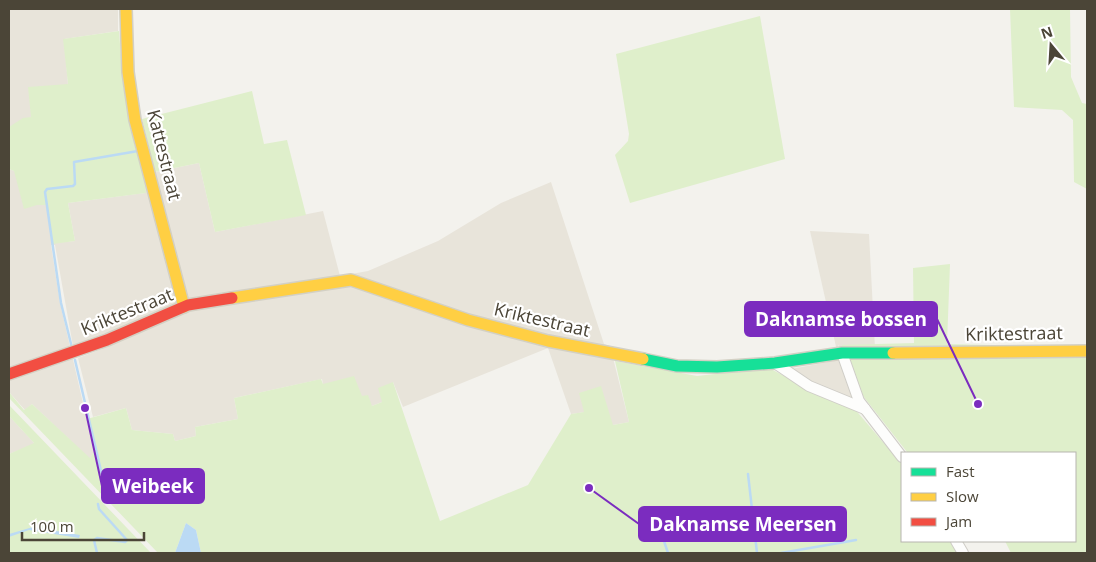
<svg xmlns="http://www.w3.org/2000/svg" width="1096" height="562" viewBox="0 0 1096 562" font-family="'Open Sans',sans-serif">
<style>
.residential{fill:#e8e4da}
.green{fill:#dfefcb}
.water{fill:#bbdaf4}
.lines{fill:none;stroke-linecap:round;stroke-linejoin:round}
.stream{stroke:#bbdaf4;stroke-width:2.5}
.street-casing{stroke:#cfcdc7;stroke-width:12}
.fast-casing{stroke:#d3d0c4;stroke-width:14}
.slow-casing{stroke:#d3d0c4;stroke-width:14}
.jam-casing{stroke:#d3d0c4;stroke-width:14}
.street{stroke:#fdfdfc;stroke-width:10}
.fast{stroke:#16e098;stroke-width:11}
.slow{stroke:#ffcf43;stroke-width:11}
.jam{stroke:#f24e42;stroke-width:11}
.labels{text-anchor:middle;stroke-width:4.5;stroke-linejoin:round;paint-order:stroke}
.street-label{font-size:18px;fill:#4b4537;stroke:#fff}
.leader{fill:none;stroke:#7b2cbf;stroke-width:2}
.callout-dot{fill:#7b2cbf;stroke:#fff;stroke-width:2}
.callout{fill:#7b2cbf;stroke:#7b2cbf;stroke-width:2}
.callout-label{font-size:19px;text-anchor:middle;font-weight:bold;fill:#fff}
</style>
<rect width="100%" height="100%" fill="#f3f2ed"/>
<g class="residential">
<path d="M9,9h109v22l-54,8 4,45 -37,33 -22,10z"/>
<path d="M199,163l16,69 108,-21 17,65 28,-5 70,-30 63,-38 50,-21 53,162 6,2 19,76 -16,3 -28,-13 -14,2 -23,-66 -145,59 -10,-25 -11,20 -10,4 -10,-10 -39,-12 -1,-5 -88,19 4,21 -43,8 1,9 -21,5 -2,-7 -41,-4 -6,-22 -33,9 -15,-59 24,-9 -29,-3 -18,-101h-4l9,58 34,148 -4,8 -58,-55 -7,6 -16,-18v-223l5,2 23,34h10l6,38 22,-2 -7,-38 77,-10 -1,-13 11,-8z"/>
<path d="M810,231l59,3 6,114h-34l-3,-3 2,16 12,37 -37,-11 -24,-18 48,-9z"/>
<path d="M9,416l26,28 -26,10z"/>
</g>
<g class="green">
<path d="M1010,9h60l1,68 11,26 5,1v85l-13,-7 -1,-62 -11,-10 -48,-3z"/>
<path d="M760,16l25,143 -155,44 -15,-48 13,-14 1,-7 -13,-80z"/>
<path d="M119,31l4,53 12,63 13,32 -4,1 2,13 -78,10 7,38 -22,3 -6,-39h-10l-13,4 -10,-38 -5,-2v-42l14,-9 8,-1 -3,-30 40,-3 -5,-45z"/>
<path d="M252,91l12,53 23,-4 19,75 -91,17 -16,-69 -44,9 -13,-53z"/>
<path d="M950,264l-3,80 140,3v206h-76l-6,-12h70v-88h-173v88h48l7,12h-756l-5,-23 -10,-7 -11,30h-17l-149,-155v-6l15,18 8,-6 58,54 4,-7 -7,-32 39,-11 6,22 41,4 2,7 21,-5 -1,-9 43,-8 -4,-21 87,-19 2,5 31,-8 8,20 6,-1 4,11 10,-4 -4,-14 15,-6 47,139 88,-36 43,-71 13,-2 -5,-19 22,-7 12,39 16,-3 -14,-61 82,15 72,-8 38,20 46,19 41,48 13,-3 -44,-56 -21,-51 72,-2 -1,-75z"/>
<path d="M9,405l142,148h-142v-99l25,-11 -25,-27z"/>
</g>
<g class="water">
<path d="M186,523l10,7 5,23h-26z"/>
<path d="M33,527l47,8 -1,3 -50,-8 -20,7v-3z"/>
</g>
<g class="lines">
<g class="stream">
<path d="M72,348l-11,-45 -16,-111 2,-3 26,-3 2,-2 -1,-22 64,-11"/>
<path d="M75,360l30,128"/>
<path d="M748,474l9,79"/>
<path d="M662,535l6,18"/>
<path d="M97,553l-3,-13 3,-2 28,4 2,-2 -28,-31 -1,-5"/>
<path d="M781,553l75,-13"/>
</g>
<defs>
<g id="street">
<path d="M842,353l17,48 43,56"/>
<path d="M775,363l34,23 56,23"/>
<path d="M956,541l7,12"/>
</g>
<path id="fast" d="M643,359l34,7 40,1 58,-4 67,-10h51"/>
<g id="slow">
<path d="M126,9l2,63 7,48 49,187"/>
<path d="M232,298l119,-18 117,40 80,21 95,18"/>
<path d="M893,353l194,-2"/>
</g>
<path id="jam" d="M9,374l98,-34 81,-35 44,-7"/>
</defs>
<use href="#street" class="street-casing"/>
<use href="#fast" class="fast-casing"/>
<use href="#slow" class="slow-casing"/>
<use href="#jam" class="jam-casing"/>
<use href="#street" class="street"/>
<use href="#fast" class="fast"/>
<use href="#slow" class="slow"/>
<use href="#jam" class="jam"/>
</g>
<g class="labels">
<g class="street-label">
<text transform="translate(164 155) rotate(76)" y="6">Kattestraat</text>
<text transform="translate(127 312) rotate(-22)" y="6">Kriktestraat</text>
<text transform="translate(542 320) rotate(13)" y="6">Kriktestraat</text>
<text transform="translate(1014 334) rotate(-1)" y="6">Kriktestraat</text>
</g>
</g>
<path class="leader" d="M978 404L937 319M85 408L102 486M589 488L639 524"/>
<g class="callout-dot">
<circle cx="978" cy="404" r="5"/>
<circle cx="85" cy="408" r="5"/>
<circle cx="589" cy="488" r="5"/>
</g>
<g class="callout">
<rect x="745" y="302" width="192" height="34" rx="5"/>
<rect x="102" y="469" width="102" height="34" rx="5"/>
<rect x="639" y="507" width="207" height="34" rx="5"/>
</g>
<g class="callout-label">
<text x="841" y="326">Daknamse bossen</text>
<text x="153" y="493">Weibeek</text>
<text x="743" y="531">Daknamse Meersen</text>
</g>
<rect width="1096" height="562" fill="none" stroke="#4b4537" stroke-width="20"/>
<rect x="901" y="452" width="175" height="90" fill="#ffffff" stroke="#b7b5af"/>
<rect x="911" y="468" width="25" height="8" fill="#16e098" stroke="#b7b5af"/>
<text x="946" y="477" font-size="15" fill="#4b4537">Fast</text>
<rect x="911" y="493" width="25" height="8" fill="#ffcf43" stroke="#b7b5af"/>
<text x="946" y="502" font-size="15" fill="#4b4537">Slow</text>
<rect x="911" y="518" width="25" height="8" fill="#f24e42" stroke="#b7b5af"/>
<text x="946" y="527" font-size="15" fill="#4b4537">Jam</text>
<g transform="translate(1051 45) rotate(342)" stroke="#ffffff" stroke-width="4" paint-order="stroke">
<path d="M0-4L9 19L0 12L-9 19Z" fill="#4b4537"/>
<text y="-8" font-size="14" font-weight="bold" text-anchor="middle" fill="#4b4537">N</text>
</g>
<path d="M22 532v8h122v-8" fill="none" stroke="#4b4537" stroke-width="2.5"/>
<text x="30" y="532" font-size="15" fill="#4b4537" stroke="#ffffff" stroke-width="4" paint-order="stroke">100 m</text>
</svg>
